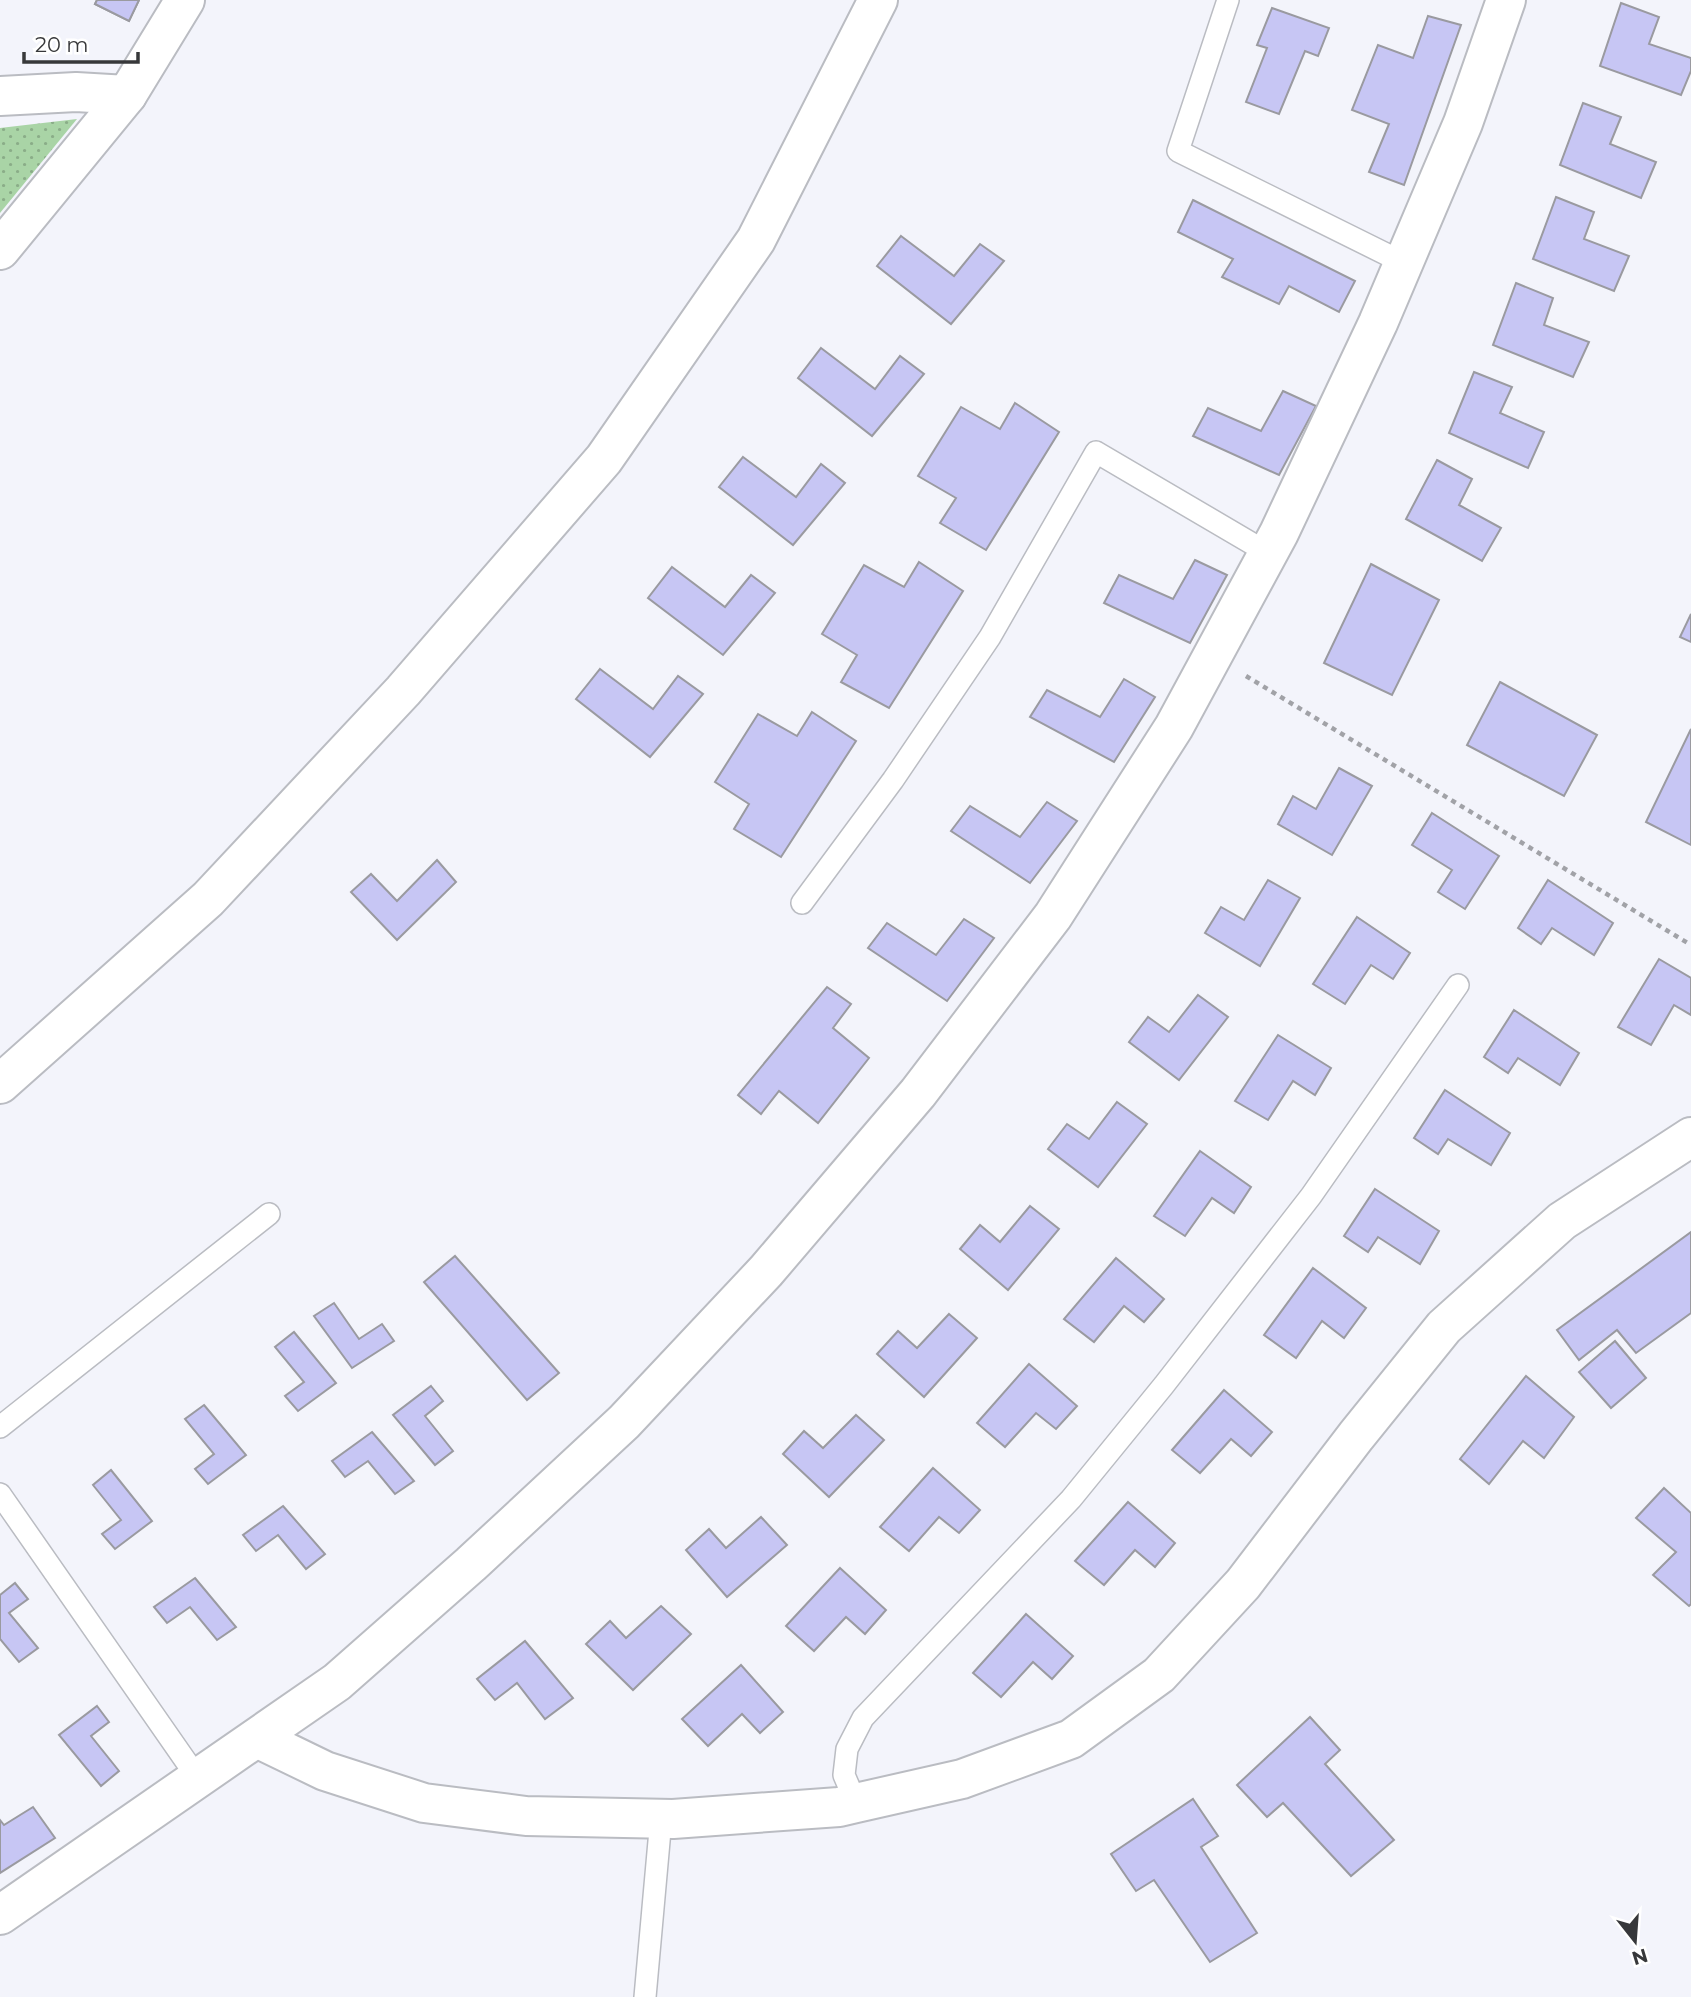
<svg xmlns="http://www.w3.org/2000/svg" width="1691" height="1997" viewBox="0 0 1691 1997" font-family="Montserrat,sans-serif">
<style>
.grass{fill:url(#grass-dots)}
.building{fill:#c7c6f4;stroke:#9a9aa0;stroke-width:2}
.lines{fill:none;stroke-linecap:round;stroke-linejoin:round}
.lane-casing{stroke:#babcc2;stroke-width:24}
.street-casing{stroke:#babcc2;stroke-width:42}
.path{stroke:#a1a2a7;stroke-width:4.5;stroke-dasharray:5 5;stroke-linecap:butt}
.lane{stroke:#fff;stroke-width:21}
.street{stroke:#fff;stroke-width:38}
</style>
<defs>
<pattern id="grass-dots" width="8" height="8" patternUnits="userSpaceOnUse" patternTransform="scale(1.75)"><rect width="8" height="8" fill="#a9d4a6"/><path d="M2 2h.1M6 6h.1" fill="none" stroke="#8aad88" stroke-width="1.8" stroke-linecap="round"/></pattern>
</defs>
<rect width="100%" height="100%" fill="#f3f4fb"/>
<path class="grass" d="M77,119l-77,94v-85z"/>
<g class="building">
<path d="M97,0h42l-10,21 -34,-17z"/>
<path d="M97,0h42l-10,21 -34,-17z"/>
<path d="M1621,3l38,14 -10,27 42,14v13l-10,24 -81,-29z"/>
<path d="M1272,8l57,20 -11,28 -13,-5 -26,63 -33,-12 21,-54 -10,-3z"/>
<path d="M1428,16l33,9 -57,160 -35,-13 20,-48 -37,-14 26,-65 35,13z"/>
<path d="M1583,103l38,14 -11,27 46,18 -15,36 -81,-33z"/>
<path d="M1556,197l38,15 -10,27 45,17 -15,35 -81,-32z"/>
<path d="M1193,200l162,81 -16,31 -50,-26 -10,18 -57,-27 11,-18 -55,-27z"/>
<path d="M901,236l53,40 26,-32 24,17 -53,63 -74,-58z"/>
<path d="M1516,283l37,15 -9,27 45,17 -16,35 -80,-32z"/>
<path d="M821,348l54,41 25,-33 24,18 -52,62 -74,-58z"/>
<path d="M1474,372l38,15 -12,26 44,19 -16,36 -79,-35z"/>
<path d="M1283,391l33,15 -37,69 -86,-39 15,-28 53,23z"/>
<path d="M1015,403l44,29 -73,118 -46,-27 16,-25 -38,-22 43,-69 39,22z"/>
<path d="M743,457l53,40 25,-33 24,19 -52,62 -74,-58z"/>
<path d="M1437,460l35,19 -13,26 42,23 -19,33 -76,-42z"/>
<path d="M1195,560l32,15 -37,68 -86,-40 15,-28 54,24z"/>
<path d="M919,562l44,29 -74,117 -48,-26 16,-27 -35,-21 42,-69 40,22z"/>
<path d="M1371,564l68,36 -47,95 -68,-32z"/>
<path d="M672,567l53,40 26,-32 24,18 -52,62 -75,-57z"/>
<path d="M1691,614v28l-11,-5z"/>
<path d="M600,669l53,40 25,-33 25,18 -53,63 -74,-58z"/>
<path d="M1124,679l31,18 -41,65 -84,-45 17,-27 53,27z"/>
<path d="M1500,682l97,53 -33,61 -97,-51z"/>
<path d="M812,712l44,29 -75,116 -47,-28 15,-25 -34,-22 43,-68 39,22z"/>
<path d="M1691,729v116l-45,-23z"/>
<path d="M1339,768l33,18 -40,69 -54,-31 15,-28 23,13z"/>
<path d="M1047,802l30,19 -47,62 -79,-52 19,-25 50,31z"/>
<path d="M1432,813l67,43 -34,53 -27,-17 14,-22 -40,-25z"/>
<path d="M437,860l19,22 -59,58 -46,-48 20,-18 26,27z"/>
<path d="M1268,880l32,18 -40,68 -55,-33 16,-26 23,13z"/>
<path d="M1548,880l65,43 -19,32 -42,-27 -11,16 -23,-16z"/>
<path d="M1357,917l53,36 -17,26 -22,-14 -26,39 -32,-20z"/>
<path d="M964,919l30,19 -47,63 -79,-53 19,-25 49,32z"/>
<path d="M1659,959l32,19v37l-17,-10 -23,40 -33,-18z"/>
<path d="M827,987l24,17 -18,24 36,30 -51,65 -39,-32 -18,23 -23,-19z"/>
<path d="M1198,995l30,22 -49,63 -50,-38 19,-25 21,15z"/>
<path d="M1514,1010l65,43 -19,32 -42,-27 -10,15 -24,-16z"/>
<path d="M1278,1035l53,33 -16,27 -22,-14 -25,39 -33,-19z"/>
<path d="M1445,1090l65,43 -19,32 -43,-26 -10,15 -24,-16z"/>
<path d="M1117,1102l30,22 -49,63 -50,-38 19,-25 22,15z"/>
<path d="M1200,1151l51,36 -17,26 -22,-15 -27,38 -31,-20z"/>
<path d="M1375,1189l64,42 -19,33 -42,-27 -10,15 -24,-16z"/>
<path d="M1030,1206l29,23 -51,61 -48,-41 20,-24 20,17z"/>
<path d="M1691,1232v81l-55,40 -19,-23 -38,30 -22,-30z"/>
<path d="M455,1256l104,117 -32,27 -103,-118z"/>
<path d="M1116,1258l48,41 -20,23 -20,-16 -30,36 -30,-23z"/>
<path d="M1313,1268l53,40 -22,30 -22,-17 -26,37 -32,-23z"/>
<path d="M334,1303l25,36 23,-15 12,17 -42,27 -38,-52z"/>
<path d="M949,1314l28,24 -53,59 -47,-43 21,-23 19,17z"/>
<path d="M294,1332l42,51 -38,28 -13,-15 19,-14 -29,-35z"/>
<path d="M1615,1341l31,37 -35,30 -32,-36z"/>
<path d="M1029,1364l48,42 -21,23 -20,-16 -31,34 -28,-24z"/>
<path d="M1526,1376l48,41 -30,41 -21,-17 -34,43 -29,-25z"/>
<path d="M431,1386l12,15 -18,15 28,35 -18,14 -42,-50z"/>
<path d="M1224,1390l48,42 -21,24 -20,-17 -31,34 -28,-23z"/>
<path d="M204,1405l42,50 -38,29 -13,-15 19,-15 -29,-35z"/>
<path d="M856,1415l28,25 -55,57 -46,-43 21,-23 19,17z"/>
<path d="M372,1432l42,49 -19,13 -27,-33 -23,16 -13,-16z"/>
<path d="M933,1468l47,42 -21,23 -20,-16 -30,34 -29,-24z"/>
<path d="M111,1470l41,51 -37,28 -13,-15 19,-14 -28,-35z"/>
<path d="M1664,1488l27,25v91l-2,2 -36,-31 23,-23 -40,-34z"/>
<path d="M1128,1502l47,41 -20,24 -20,-17 -31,35 -29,-24z"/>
<path d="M283,1506l42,48 -19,15 -28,-34 -22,16 -13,-16z"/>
<path d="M761,1517l26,28 -60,52 -41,-47 23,-21 17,19z"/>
<path d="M840,1568l46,42 -21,24 -19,-17 -32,34 -28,-25z"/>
<path d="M195,1578l41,49 -19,13 -27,-33 -23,16 -13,-16z"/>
<path d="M15,1583l13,16 -19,14 29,35 -19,14 -19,-23v-44z"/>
<path d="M661,1606l30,28 -58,56 -47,-46 24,-23 16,17z"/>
<path d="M1026,1614l47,42 -21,23 -19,-17 -32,35 -28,-24z"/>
<path d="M525,1641l48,57 -28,21 -28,-36 -22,17 -18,-21z"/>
<path d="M741,1665l42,47 -23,21 -18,-19 -34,32 -26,-27z"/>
<path d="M97,1706l12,16 -18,14 28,35 -18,15 -42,-51z"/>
<path d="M1310,1717l30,33 -15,14 69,76 -43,36 -68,-73 -16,14 -30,-32z"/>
<path d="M1193,1799l25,37 -17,11 56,86 -47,29 -56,-82 -18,11 -25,-37z"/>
<path d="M33,1807l22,31 -55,35v-53l4,5z"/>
</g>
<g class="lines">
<defs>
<g id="lane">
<path d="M1228,0l-50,151 226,112"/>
<path d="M802,903l91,-123 97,-143 106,-185 172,101"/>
<path d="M0,1427l269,-213"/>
<path d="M0,1494l199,286"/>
<path d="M856,1803l-12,-28 3,-26 16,-31 208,-219 93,-114 147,-189 147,-211"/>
<path d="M645,1997l16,-178"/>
</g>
<g id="street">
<path d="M0,96l76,-4 51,3"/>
<path d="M0,250l127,-155 58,-95"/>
<path d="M0,1084l208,-185 195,-208 201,-232 152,-219 122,-240"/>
<path d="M257,1738l68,33 99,32 102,13 147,3 166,-12 17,-4 106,-24 109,-40 88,-64 84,-91 113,-148 88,-109 118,-106 129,-84"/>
<path d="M0,1915l337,-233 134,-118 153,-142 142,-151 152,-178 135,-177 121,-189 105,-194 99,-210 85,-200 43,-123"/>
</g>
</defs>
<use href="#lane" class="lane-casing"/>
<use href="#street" class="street-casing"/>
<path class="path" d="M1246,676l445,269"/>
<use href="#lane" class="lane"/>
<use href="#street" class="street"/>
</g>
<g transform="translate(1635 1941) rotate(163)" stroke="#ffffff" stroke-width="5" paint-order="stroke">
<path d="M0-5L12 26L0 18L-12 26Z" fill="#37383a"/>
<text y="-10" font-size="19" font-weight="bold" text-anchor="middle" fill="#37383a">N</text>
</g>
<path d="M24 52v10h114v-10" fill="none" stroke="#37383a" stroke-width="3.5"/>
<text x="35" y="52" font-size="21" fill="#37383a" stroke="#ffffff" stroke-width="5" paint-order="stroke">20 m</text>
</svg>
